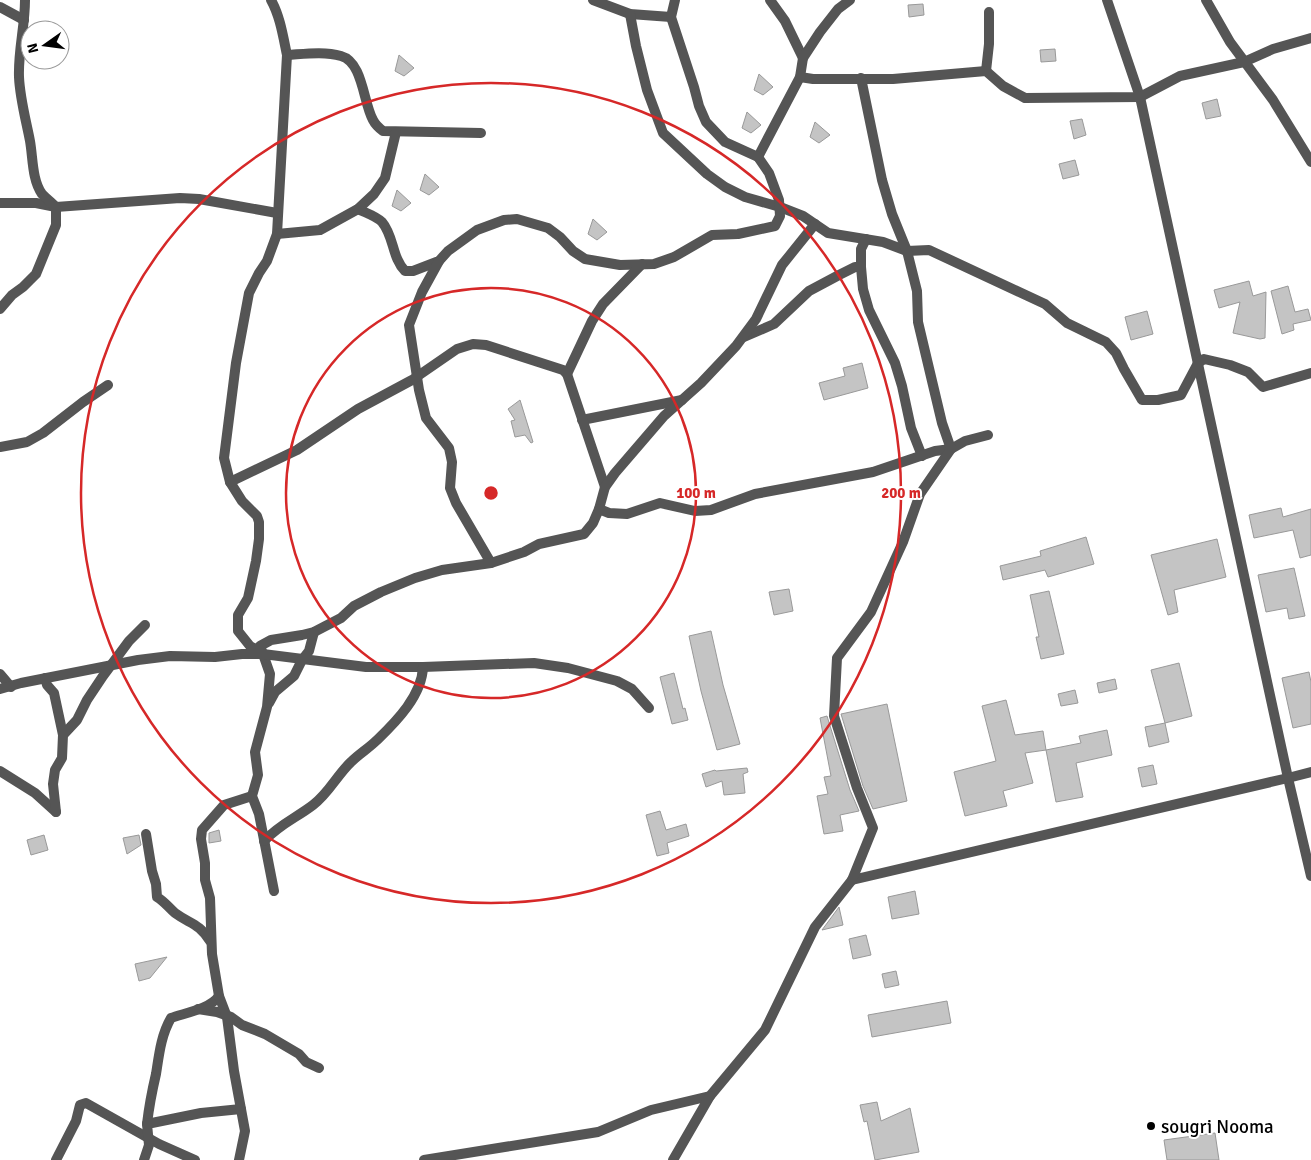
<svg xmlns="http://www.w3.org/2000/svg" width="1311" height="1160" viewBox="0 0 1311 1160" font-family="Signika,sans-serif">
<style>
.building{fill:#c4c4c4;stroke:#999}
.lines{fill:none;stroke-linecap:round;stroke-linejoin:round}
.street{stroke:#555;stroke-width:10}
.ring{fill:none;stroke:#d62828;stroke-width:2.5}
.poi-dot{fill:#000;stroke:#fff;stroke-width:2}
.labels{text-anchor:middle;stroke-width:4;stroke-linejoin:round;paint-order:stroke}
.poi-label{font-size:19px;fill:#000;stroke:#fff;text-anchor:start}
.centre{fill:#d62828;stroke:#fff;stroke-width:2.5}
.ring-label{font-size:15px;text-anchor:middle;font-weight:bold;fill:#d62828;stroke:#fff;stroke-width:4;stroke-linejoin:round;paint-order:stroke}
</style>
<rect width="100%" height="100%" fill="#fff"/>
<g class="building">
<path d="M923,4l1,11 -15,2 -1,-12z"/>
<path d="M1055,49l1,12 -15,1 -1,-12z"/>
<path d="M399,55l15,13 -10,8 -9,-5z"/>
<path d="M759,74l14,13 -10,8 -9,-5z"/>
<path d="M1217,99l4,17 -15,3 -4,-16z"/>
<path d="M747,112l14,13 -10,8 -9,-5z"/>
<path d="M1082,119l4,16 -12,4 -4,-18z"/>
<path d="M815,122l15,13 -11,8 -9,-6z"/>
<path d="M1075,160l4,15 -16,4 -4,-15z"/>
<path d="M425,174l14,13 -10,8 -9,-5z"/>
<path d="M397,190l14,13 -10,8 -9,-5z"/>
<path d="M593,219l14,13 -10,8 -9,-6z"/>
<path d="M1249,281l4,15 13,-4 -1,46 -5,1 -27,-6 7,-31 -21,6 -5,-18z"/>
<path d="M1288,286l7,26 13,-3 3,11 -18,4 1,6 -12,4 -11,-43z"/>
<path d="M1147,311l6,23 -22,6 -6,-23z"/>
<path d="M862,363l6,25 -44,12 -5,-17 26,-7 -2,-8z"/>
<path d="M520,400l13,42 -2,1 -6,-8 -10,2 -4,-16 4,-1 -7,-11z"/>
<path d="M1281,508l2,9 28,-8v46l-11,3 -7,-28 -39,8 -5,-23z"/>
<path d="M1086,537l8,27 -46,13 -3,-7 -42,10 -3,-14 41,-10 -1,-5z"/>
<path d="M1217,539l9,38 -52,13 4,22 -10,3 -17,-60z"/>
<path d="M1294,568l11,48 -16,3 -2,-11 -21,4 -8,-37z"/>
<path d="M789,589l4,22 -19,4 -5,-23z"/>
<path d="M1049,591l15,63 -23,5 -5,-22h3l-9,-42z"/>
<path d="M711,631l12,54 17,59 -23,6 -16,-59 -12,-55z"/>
<path d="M1179,663l13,53 -27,7 -14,-53z"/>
<path d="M1309,672l2,10v42l-18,4 -11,-50z"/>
<path d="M674,673l9,36 2,-1 3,12 -16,4 -12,-47z"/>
<path d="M1115,679l2,10 -18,4 -2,-10z"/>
<path d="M1075,690l3,13 -17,3 -3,-12z"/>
<path d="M1006,700l9,35 28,-4 3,19 -21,3 8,30 -30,8 4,15 -42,10 -11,-44 42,-11 -14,-55z"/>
<path d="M887,704l20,97 -34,8 -10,-23 -22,-72z"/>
<path d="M827,716l23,74 9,21 -19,4 3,16 -19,3 -7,-38 11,-2 -4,-17 7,-1 -11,-58z"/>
<path d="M1165,723l4,19 -20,5 -4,-20z"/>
<path d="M1107,730l5,25 -36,8 7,34 -27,5 -10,-52 35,-7 -2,-7z"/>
<path d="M1153,765l4,19 -15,3 -4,-19z"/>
<path d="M747,768l1,4 -5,2 2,19 -21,2 -2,-14 -16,6 -4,-13 13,-4 1,1z"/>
<path d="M660,811l6,19 20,-6 3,12 -22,7 2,10 -12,3 -11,-41z"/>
<path d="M219,830l2,11 -12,2v-10z"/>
<path d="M44,835l4,15 -17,5 -4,-15z"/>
<path d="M139,835l2,10 -14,9 -4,-16z"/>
<path d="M915,891l4,23 -27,5 -4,-22z"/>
<path d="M839,907l4,18 -21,5z"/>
<path d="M866,935l5,20 -18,4 -4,-20z"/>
<path d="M167,957l-17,21 -11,3 -4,-17z"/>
<path d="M896,971l3,14 -14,3 -3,-14z"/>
<path d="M947,1001l4,22 -79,14 -4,-22z"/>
<path d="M877,1102l4,19 29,-13 9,44 -44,8 -8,-39 -3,1 -4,-17z"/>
<path d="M1215,1133l4,27h-52l-3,-20z"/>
</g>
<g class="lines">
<g class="street">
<path d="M271,0c9,16 12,36 16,55l-10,179 -10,27 -8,12 -10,20 -13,70 -12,95 6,24 12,19 15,15 2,6v17l-3,22 -8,37 -10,17v16l12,15 13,8 7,20 -3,33 -12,45 3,23 -6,21 7,18 15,77"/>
<path d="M593,0l37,14 41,3"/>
<path d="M770,0l15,21 18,37"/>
<path d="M1107,0l33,97 148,681 23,98"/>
<path d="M1206,0l24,42 43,58 38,62"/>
<path d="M0,7l24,13"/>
<path d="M630,14l6,32 11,44 16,43 44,41 18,13 20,10 35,10 23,9 25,17 55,9 24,9 22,-1 116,54 22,19 39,19 10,11 8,16 18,31h16l23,-5 17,-32 6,-4 26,6 18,7 15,15 48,-14"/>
<path d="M287,55c17,-1 37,-4 54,1 22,6 22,46 32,64 2,4 6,8 10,11l98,2"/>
<path d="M986,71l3,-27v-32"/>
<path d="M800,77l13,2h80l93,-8 17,15 22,12 115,-1 40,-21 64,-14 29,-13 38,-11"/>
<path d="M758,157l42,-80 3,-19 17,-26 18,-23 12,-9"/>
<path d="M0,203h36l20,4 124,-9 19,1 78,14"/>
<path d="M358,209c8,4 18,7 24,13 12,14 10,36 23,49h8l26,-10 9,-10 29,-21 27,-10 13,-1 31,9 12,9 13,14 12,8 35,6 34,-1 20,-7 38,-22 26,-1 37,-8 5,-10 -1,-16 -10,-27 -11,-16 -33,-15 -19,-20 -7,-16 -5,-19 -23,-70 4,-17"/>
<path d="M277,234l43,-4 38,-21 16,-15 11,-16 11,-46"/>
<path d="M439,261l-17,31 -13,33 10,65 7,28 23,30 3,14 -2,26 6,15 35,60"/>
<path d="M861,267l2,22 6,21 26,53 7,23 9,42 11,28"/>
<path d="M0,309l12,-14 11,-8 13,-13 20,-49v-18c-4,-4 -10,-9 -14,-13 -10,-14 -9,-36 -12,-53 -4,-21 -10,-42 -11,-64 -1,-26 6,-51 6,-77"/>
<path d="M744,337l30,-13 35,-33 30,-16 16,-8h6v-18l5,-10"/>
<path d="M567,374l25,-53 11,-17 39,-40"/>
<path d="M582,420l100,-20"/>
<path d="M0,447l27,-5 16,-9 40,-31 25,-17"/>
<path d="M230,482l67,-32 61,-41 54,-29 45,-31 16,-5 13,1 77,25 4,4 38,113"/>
<path d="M599,509l6,-22 10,-14 49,-57 37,-33 35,-37 20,-27 26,-54 33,-41"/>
<path d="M263,654l-3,-8 11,-6 31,-5 12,-3 27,-14 13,-12 27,-14 34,-14 27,-8 49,-7 33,-11 15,-8 45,-10 9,-11 6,-14 10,4 18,1 33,-11 35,8 16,-1 44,-16 118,-22 62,-21 16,-2 14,-8 23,-6"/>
<path d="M0,674l11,13"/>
<path d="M45,678l2,7 7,8 9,42"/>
<path d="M0,689l21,-6 117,-23 32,-4 45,1 27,-3h21l103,13h57l111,-4 34,5 49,13 15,8 17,19"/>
<path d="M269,703l6,-11 19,-16 8,-16 7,-9 5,-19"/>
<path d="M0,771l35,22 21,19"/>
<path d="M56,812l-3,-28 2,-14 7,-12 1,-23 14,-15 10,-20 16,-24 26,-35 16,-16"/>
<path d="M146,834l6,37 4,13 1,13c8,5 11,10 18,16 15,11 24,10 35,28"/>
<path d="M264,841c16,-17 32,-23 49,-36 16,-12 24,-30 38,-43 8,-8 18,-14 26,-22 20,-19 45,-45 46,-73"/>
<path d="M852,880l436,-102 23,-6"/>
<path d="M198,1009l19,3 14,5 11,8 23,9 34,20 7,8 13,6"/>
<path d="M147,1124c2,-17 5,-33 9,-50 3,-19 5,-39 15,-56 14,-5 39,-9 48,-22"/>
<path d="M56,1160l20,-39 4,-16 6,-2 73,41 36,16"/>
<path d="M144,1160l5,-15 -2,-21 54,-11 40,-4"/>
<path d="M239,1160l6,-29 -11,-60 -7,-54 -8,-21 -7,-42 -2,-56 -5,-18v-17l-4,-24 1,-9 22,-25 28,-9"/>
<path d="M424,1160l174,-28 53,-22 59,-14 55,-66 50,-103 37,-47 21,-52 -16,-40 -23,-72 3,-58 34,-46 32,-70 17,-48 31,-45 -9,-26 -24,-101 -1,-31 -10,-40 -15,-37 -10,-34 -21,-102"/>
<path d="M673,1160l37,-64"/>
</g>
</g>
<g class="ring">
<circle cx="491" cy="493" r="205"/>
<circle cx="491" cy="493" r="410"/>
</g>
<circle class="poi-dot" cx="1151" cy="1126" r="5"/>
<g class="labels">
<g class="poi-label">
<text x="1161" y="1133">sougri Nooma</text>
</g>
</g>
<circle cx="491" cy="493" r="8" class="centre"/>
<g class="ring-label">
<text x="696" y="498">100 m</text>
<text x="901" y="498">200 m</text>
</g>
<g transform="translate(45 45) rotate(256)"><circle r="24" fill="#ffffff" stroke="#999999"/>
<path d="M0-4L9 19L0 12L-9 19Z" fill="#000000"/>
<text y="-8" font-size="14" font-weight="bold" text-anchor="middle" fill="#000000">N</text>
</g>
</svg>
